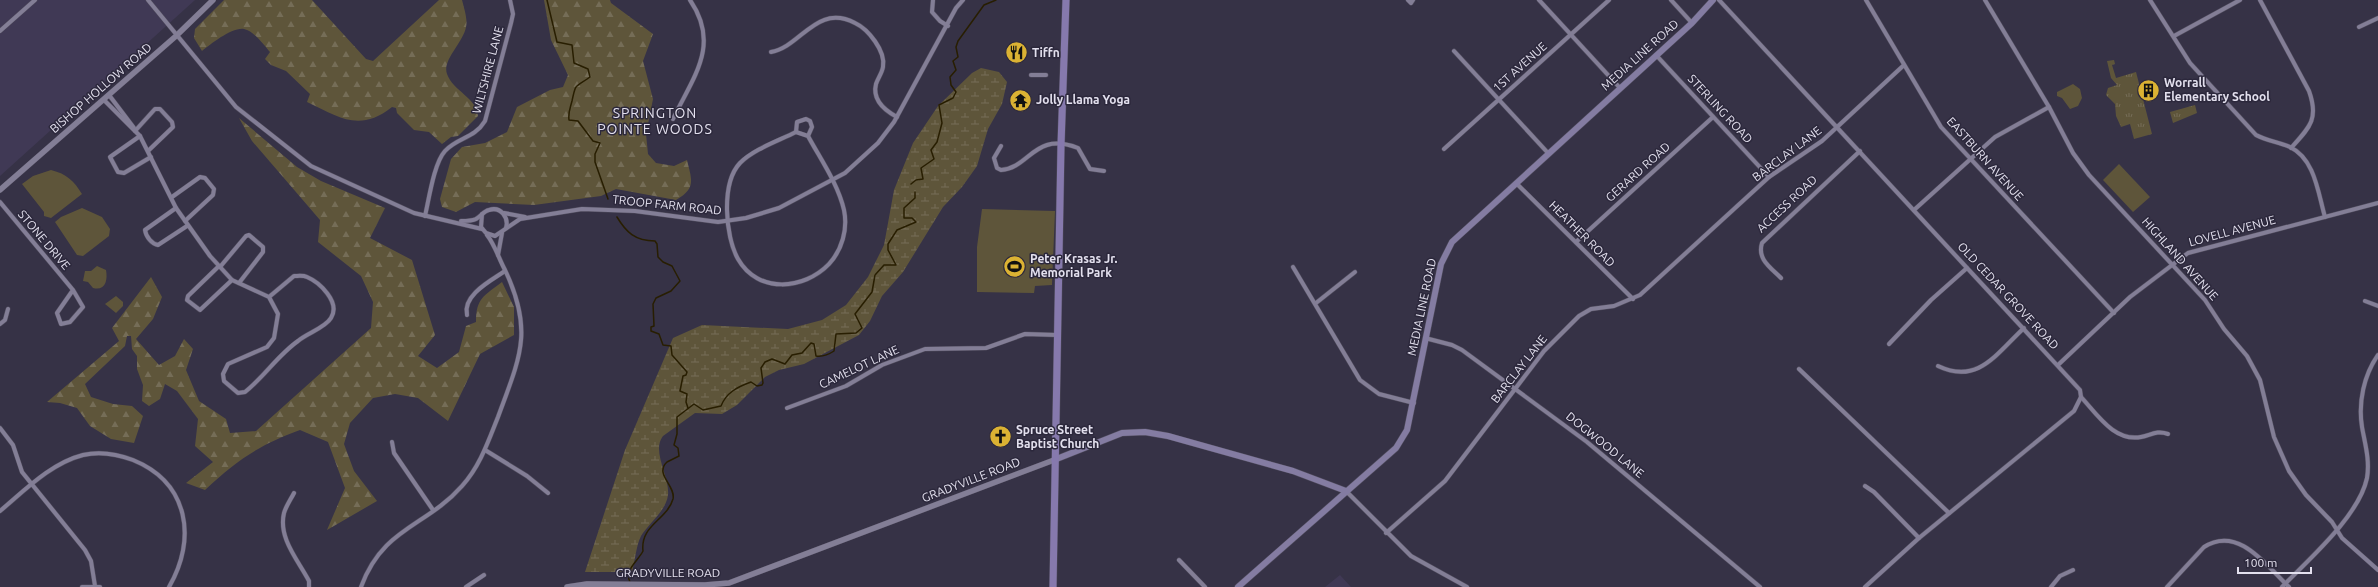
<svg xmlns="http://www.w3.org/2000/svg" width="2378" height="587" viewBox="0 0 2378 587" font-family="Ubuntu,sans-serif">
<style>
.built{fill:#403955}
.grass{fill:#5e553a}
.forest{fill:url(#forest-firs)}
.wetland{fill:url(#wetland-marsh)}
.park{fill:url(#park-tufts)}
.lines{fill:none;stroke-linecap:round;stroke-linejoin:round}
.stream{stroke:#281e01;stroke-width:1.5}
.minor-casing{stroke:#514d5e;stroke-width:5}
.tertiary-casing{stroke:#514d5e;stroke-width:6}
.secondary-casing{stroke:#514d5e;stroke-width:7}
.primary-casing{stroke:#514d5e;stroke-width:8}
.minor{stroke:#837e96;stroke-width:4}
.tertiary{stroke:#837e96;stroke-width:5.5}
.secondary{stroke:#847ca2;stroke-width:6}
.primary{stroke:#8679ad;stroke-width:7}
.labels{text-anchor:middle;stroke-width:3;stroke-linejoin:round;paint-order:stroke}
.poi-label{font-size:12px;font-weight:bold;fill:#e3e0ee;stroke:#2c283c;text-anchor:start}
.street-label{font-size:12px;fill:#e3e0ee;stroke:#2c283c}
.quarter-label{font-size:14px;letter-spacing:1px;fill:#e3e0ee;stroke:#2c283c}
</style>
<defs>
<pattern id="forest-firs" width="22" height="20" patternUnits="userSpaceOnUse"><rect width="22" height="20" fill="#5e553a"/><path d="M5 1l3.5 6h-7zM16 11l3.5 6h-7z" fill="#756d57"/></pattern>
<pattern id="wetland-marsh" width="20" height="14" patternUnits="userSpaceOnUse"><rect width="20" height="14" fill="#5e553a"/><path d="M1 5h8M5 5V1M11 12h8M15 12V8" fill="none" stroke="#756d57"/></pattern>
<pattern id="park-tufts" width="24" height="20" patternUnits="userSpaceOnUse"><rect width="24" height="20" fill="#5e553a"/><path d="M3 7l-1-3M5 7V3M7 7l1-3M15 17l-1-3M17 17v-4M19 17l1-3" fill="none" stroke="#756d57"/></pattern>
</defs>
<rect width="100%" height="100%" fill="#363246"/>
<g class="built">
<path d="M0,0h195l-195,176z"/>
<path d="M1340,575l11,12h-26z"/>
</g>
<g class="grass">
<path d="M2073,84l7,5 2,9 -4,8 -8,3 -8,-11 -5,-2v-4z"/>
<path d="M2119,164l31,33 -17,15 -30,-32z"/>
<path d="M51,170c16,4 23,11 31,24l-31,24 -7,-2v-4l-22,-28 11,-8z"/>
<path d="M82,208l20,9 8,12 -1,7 -26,20 -6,-1 -22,-33 6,-5z"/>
<path d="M982,209l73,2 -3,74 -17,1 -1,7 -57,-1v-45z"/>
<path d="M97,266l9,4c2,11 -1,21 -13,18l-5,-6 -5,-1 2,-10h6z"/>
<path d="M116,296l7,6v4l-7,7 -11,-9z"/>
</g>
<g class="forest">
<path d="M224,0h88l54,59 7,2 66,-61h23c2,8 6,20 4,27 -3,16 -24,33 -19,47 6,17 30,24 31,42l-20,20 -7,1 -9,7 -13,-12 -15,-2 -17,-17 -1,-5 -4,-1c-33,26 -53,10 -85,-5l3,-8 -24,-23 -15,-6 -6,-6 5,-7c-6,-7 -16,-21 -26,-23 -12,-2 -33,15 -42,22l-8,-13 1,-9z"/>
<path d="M544,0h66l1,3 42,31 -10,27 10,38 -7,35 2,20 8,9 18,3 13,-6c5,21 9,28 -11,40l-60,-11 -15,7 -67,9 -59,-3 -19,10 -14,-5 -2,-8 11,-40 11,-12 23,-4 22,-11 10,-25 33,-17 13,-3 5,-12 -17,-35z"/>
<path d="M239,118l58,49 24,14 64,27 -15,30 42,22 23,75 -17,21 19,12 22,-16 7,-26 10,-4c0,-24 8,-26 26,-40l12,25v28l-34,19 -32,67 -30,-23 -23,-4 -22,4 -23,25 -6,21 10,27 23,30 -50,29 18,-42 -17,-46 -28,-12c-41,15 -63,30 -95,60l-19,-7 27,-21 -18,-16 3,-27 -21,-28 -12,-7 -5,15 -11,7 -7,-5 1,-16 -6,-16v-13l-5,-7 -1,-13h-4l-2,10 -40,38 6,13 22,7 19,2 11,10 -9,27 -23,-4 -21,-13 -13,-18 -17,-5 -13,-1 72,-61 -7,-13 39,-51 11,20 -9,22 -17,20 23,26 16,-9 9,-17 9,10 -7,21 13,31 27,18 4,14 26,-2 115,-103 2,-26 -12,-26 -43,-34 2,-22 -68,-79z"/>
</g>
<path class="wetland" d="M981,68l18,4 8,10 -5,22 -14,25 -11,37 -15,21 -19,20 -40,65 -21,24 -12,25 -11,14 -55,29 -25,6 -14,7 -28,28 -15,9 -27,-1 -32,23c-12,15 7,41 5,59 -2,16 -19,28 -27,41 -5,10 -6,25 -9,36h-47l40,-122 48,-112 29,-13 86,4 34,-9 24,-15 22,-28 16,-32 10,-55 19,-47 25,-37 34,-33z"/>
<g class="park">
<path d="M2114,60l1,4 -3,1 4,13 20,-6 16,62 -18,5 -4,-15 -9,3 -5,-11 -1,-12 -9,-9 2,-7 9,-3 -6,-7 -4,-17z"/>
<path d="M2195,105l2,8 -24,10 -3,-11z"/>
</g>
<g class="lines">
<g class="stream">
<path d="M547,0l10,42 15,3 2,18 14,6 2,8c-15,11 -14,5 -18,24 -2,8 -4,11 -3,19l9,1 15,20 7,2 -5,11v8l13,37"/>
<path d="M911,184l5,-4 7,-1 -2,-11 13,-9 -3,-9 6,-8 5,-19 -3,-18 14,-7 3,-6 -5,-7 -1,-8 6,-7 -3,-9 5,-4 -2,-10 2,-6 26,-36 12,-5"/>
<path d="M617,217c9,15 18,24 38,24l2,3 1,13 5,5 9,4 8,15 -9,10 -15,7 -3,6 1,22 -3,1v4l8,3 4,11 8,1 1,9 15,17 -1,3 -3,1 -3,15 7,3 -1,8 2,6"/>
<path d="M630,582c-6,-12 8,-21 13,-31 -3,-26 24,-31 30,-52 3,-13 -19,-25 -6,-37l12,-6 -1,-8 -4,-3 3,-11v-17l17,-13 9,6 18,-4c5,-13 16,-19 30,-24l6,4 5,-1 1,-2 -2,-15 4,-6 7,-3 13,5 7,-9 10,-2 9,-10 3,1 2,12c7,1 12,-1 18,-5l2,-17 20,-1 6,-5 -7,-14 17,-22 3,-17 9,-10h12l-8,-15v-6l9,-14 19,-8 -4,-4h-8v-10l11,-10v-6"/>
</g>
<defs>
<g id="minor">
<path d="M148,0l88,107 75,59 103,47 68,16"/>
<path d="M933,0l-1,12 8,9 8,5"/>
<path d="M1408,0l3,3 2,-3"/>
<path d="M1539,0l81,88"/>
<path d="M1671,0l21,23"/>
<path d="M1719,0l361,390 1,7 -7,14 -155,127 -54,49"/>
<path d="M1866,0l75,127 173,186"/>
<path d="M1985,0l64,107 24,46 16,22 116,125 19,29 23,27 13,24 14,57 15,34 17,24 26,27 10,16 36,32"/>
<path d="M2150,0l40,63 66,72c11,6 23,7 34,12 25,12 28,46 35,70"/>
<path d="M2260,0l49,91c10,28 1,36 -18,57"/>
<path d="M2359,27l19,-9"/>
<path d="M0,31l35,-31"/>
<path d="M2174,36l66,-36"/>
<path d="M1454,51l94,102"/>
<path d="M771,52c30,-5 45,-49 84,-29 13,6 31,28 28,44 -1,6 -5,11 -7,17 -4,16 8,26 21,33"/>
<path d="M1656,55l113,122"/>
<path d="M1031,75h15"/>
<path d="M109,95l25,33"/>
<path d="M104,100l36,36 36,72 34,48 22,24 37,17 9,17 -4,24 -7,9 -39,17 -5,10 1,7 14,12 7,-1c19,-15 33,-37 53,-51 9,-8 27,-13 33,-23 10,-16 -12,-36 -24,-41 -4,-2 -9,-1 -13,-1l-25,21"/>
<path d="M673,119c20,-42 48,-74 17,-119"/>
<path d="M135,131l20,-22h5l12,13 1,5 -25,24"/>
<path d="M796,132l12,4c13,24 30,48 36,74 4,19 -2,40 -15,54 -25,26 -71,30 -91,-5 -13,-23 -17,-76 2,-96 14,-14 38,-22 56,-31z"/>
<path d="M796,132l1,-10 9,-3 4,2 2,6 -4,9"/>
<path d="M140,136l-30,21 8,15 6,1 27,-16"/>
<path d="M1001,146l-7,12 3,10 4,2c29,-2 33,-39 77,-22l12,21 14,2"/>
<path d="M1444,149l165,-149"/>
<path d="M1516,183l117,116"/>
<path d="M172,197l28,-20 5,1 9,11 -1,6 -28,26"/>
<path d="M0,202l73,88 10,17 -13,15 -9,2 -4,-11 16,-23"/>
<path d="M176,208l-31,22c1,7 7,14 13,15l29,-19"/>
<path d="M1914,210l81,-73 54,-30"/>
<path d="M504,213l21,4"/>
<path d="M482,214l-1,13 5,6 9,3 25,-17 62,-10 53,2 83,11 28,-4 33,-10 66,-35 33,-30 16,-21 62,-114 7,-8"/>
<path d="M425,216c4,-17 9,-53 20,-65 13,-14 29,-12 40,-30l26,-98 2,-9 -3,-14"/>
<path d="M461,221c5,0 11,0 15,-2 5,-3 8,-8 13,-9 12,-4 20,8 17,18"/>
<path d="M1576,242l137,-125"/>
<path d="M498,255l4,-22"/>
<path d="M219,266l-31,30 -1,4 13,10 32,-30"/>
<path d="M220,267l26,-31 3,-1 14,12v5l-24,31"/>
<path d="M1293,267l67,113 19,14 35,9"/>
<path d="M1781,278c-11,-11 -24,-19 -19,-35l98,-92"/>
<path d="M2365,301l13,5"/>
<path d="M1316,303l39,-31"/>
<path d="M467,315c-5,-20 25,-35 38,-44"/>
<path d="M0,324l5,-4 3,-11"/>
<path d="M1425,338l27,7 10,5 125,92 173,145"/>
<path d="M1889,344l42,-44 36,-32"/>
<path d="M2058,365l72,-68 58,-44 190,-50"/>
<path d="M1938,366c40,19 58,-12 86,-38"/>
<path d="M1799,369l150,144"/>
<path d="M2081,397c16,17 33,45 60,40 10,-2 16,-7 27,-3"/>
<path d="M787,408l59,-22 36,-21 43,-16 61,-1 39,-14 32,1"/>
<path d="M0,428l13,17 9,27 63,78 6,11 4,25"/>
<path d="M392,442l2,11 39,57"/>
<path d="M485,450l42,26 21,17"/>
<path d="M1865,486l9,6 45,46"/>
<path d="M1346,491l65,65 56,31"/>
<path d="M294,493c-3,6 -8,13 -10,20 -6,25 14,47 25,68v6"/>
<path d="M0,511c24,-20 51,-48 83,-56 17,-4 34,-1 50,5 56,23 64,79 36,127"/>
<path d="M1386,533l59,-52 99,-130 35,-35 12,-7 23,-3 26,-11 129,-118 53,-36 82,-76"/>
<path d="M1179,560l26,27"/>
<path d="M82,587h18"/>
<path d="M361,587c22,-60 65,-60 101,-101 18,-20 26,-44 36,-69 22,-60 36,-86 7,-147 -6,-11 -10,-25 -18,-35"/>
<path d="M466,587l18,-12"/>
<path d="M2051,587l9,-11 13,-6"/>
<path d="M2167,587l37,-40c34,-22 62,18 85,40"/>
<path d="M2282,587c27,-28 77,-71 85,-109 3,-18 -2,-34 -5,-51 -4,-25 2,-52 16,-72"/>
</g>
<g id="tertiary">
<path d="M0,190l176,-154 37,-36"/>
<path d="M567,587l20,-3 118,1 24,-2 325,-123"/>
</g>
<g id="secondary">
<path d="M1054,460l68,-27 23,-1 23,4 125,35 53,20"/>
<path d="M1238,587l158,-139 11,-18 34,-166 11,-22 240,-219 21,-23"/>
</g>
<path id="primary" d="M1053,587l8,-442 5,-145"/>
</defs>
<use href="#minor" class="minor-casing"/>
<use href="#tertiary" class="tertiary-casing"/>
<use href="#secondary" class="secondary-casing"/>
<use href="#primary" class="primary-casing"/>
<use href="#minor" class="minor"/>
<use href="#tertiary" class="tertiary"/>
<use href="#secondary" class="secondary"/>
<use href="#primary" class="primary"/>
</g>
<defs>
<symbol id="restaurant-disc" viewBox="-11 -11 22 22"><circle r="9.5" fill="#dbb233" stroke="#2c283c"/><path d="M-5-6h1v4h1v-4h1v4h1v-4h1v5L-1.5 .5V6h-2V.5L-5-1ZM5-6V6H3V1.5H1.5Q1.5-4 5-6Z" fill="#111"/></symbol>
<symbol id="building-disc" viewBox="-11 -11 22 22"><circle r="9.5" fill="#dbb233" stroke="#2c283c"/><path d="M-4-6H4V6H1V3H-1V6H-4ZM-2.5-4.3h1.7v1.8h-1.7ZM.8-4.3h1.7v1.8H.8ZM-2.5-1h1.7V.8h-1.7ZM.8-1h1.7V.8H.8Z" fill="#111"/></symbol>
<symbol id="temple-disc" viewBox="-11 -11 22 22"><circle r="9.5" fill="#dbb233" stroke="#2c283c"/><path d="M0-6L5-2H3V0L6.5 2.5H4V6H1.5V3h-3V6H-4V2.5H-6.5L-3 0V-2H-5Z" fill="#111"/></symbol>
<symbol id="stadium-disc" viewBox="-11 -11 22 22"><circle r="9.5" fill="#dbb233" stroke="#2c283c"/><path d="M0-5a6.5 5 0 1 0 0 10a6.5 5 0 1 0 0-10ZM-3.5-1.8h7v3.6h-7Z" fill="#111"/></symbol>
<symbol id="church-disc" viewBox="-11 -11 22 22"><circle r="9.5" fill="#dbb233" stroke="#2c283c"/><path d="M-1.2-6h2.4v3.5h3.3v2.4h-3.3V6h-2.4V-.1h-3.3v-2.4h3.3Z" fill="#111"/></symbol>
</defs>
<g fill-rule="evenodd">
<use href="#restaurant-disc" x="1004" y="40" width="25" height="25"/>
<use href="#building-disc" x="2136" y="78" width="25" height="25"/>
<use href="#temple-disc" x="1008" y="88" width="25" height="25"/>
<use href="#stadium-disc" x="1002" y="254" width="25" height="25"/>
<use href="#church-disc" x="988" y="424" width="25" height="25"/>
</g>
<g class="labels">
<g class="poi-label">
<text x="1032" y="57">Tiffn</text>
<text x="2164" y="87">Worrall<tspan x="2164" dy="14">Elementary School</tspan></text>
<text x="1036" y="104">Jolly Llama Yoga</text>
<text x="1030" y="263">Peter Krasas Jr.<tspan x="1030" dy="14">Memorial Park</tspan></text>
<text x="1016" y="434">Spruce Street<tspan x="1016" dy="14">Baptist Church</tspan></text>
</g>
<g class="street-label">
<text transform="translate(1640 55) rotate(-42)" y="4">MEDIA LINE ROAD</text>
<text transform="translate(1520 67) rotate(-42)" y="4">1ST AVENUE</text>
<text transform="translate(488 70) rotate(-75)" y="4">WILTSHIRE LANE</text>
<text transform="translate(101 88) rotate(-41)" y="4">BISHOP HOLLOW ROAD</text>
<text transform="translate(1720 109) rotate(47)" y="4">STERLING ROAD</text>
<text transform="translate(1787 154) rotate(-37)" y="4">BARCLAY LANE</text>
<text transform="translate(1985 159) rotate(48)" y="4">EASTBURN AVENUE</text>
<text transform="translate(1638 172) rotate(-42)" y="4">GERARD ROAD</text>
<text transform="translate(1787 204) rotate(-43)" y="4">ACCESS ROAD</text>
<text transform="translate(667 205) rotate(6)" y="4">TROOP FARM ROAD</text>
<text transform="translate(2232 231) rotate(-15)" y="4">LOVELL AVENUE</text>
<text transform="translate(1582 234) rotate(45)" y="4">HEATHER ROAD</text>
<text transform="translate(44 240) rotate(50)" y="4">STONE DRIVE</text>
<text transform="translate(2180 259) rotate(48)" y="4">HIGHLAND AVENUE</text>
<text transform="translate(2008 296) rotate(47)" y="4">OLD CEDAR GROVE ROAD</text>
<text transform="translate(1422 307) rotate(-78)" y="4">MEDIA LINE ROAD</text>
<text transform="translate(859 367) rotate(-25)" y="4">CAMELOT LANE</text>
<text transform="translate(1519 369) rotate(-52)" y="4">BARCLAY LANE</text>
<text transform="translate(1605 445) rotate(39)" y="4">DOGWOOD LANE</text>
<text transform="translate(971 480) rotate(-21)" y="4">GRADYVILLE ROAD</text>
<text x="668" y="577">GRADYVILLE ROAD</text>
</g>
<g class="quarter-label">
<text x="655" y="118">SPRINGTON<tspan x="655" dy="16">POINTE WOODS</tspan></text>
</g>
</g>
<path d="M2238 567v6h73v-6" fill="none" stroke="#e3e0ee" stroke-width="2"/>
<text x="2244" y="567" font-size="12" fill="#e3e0ee" stroke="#2c283c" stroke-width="3" paint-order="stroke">100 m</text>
</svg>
